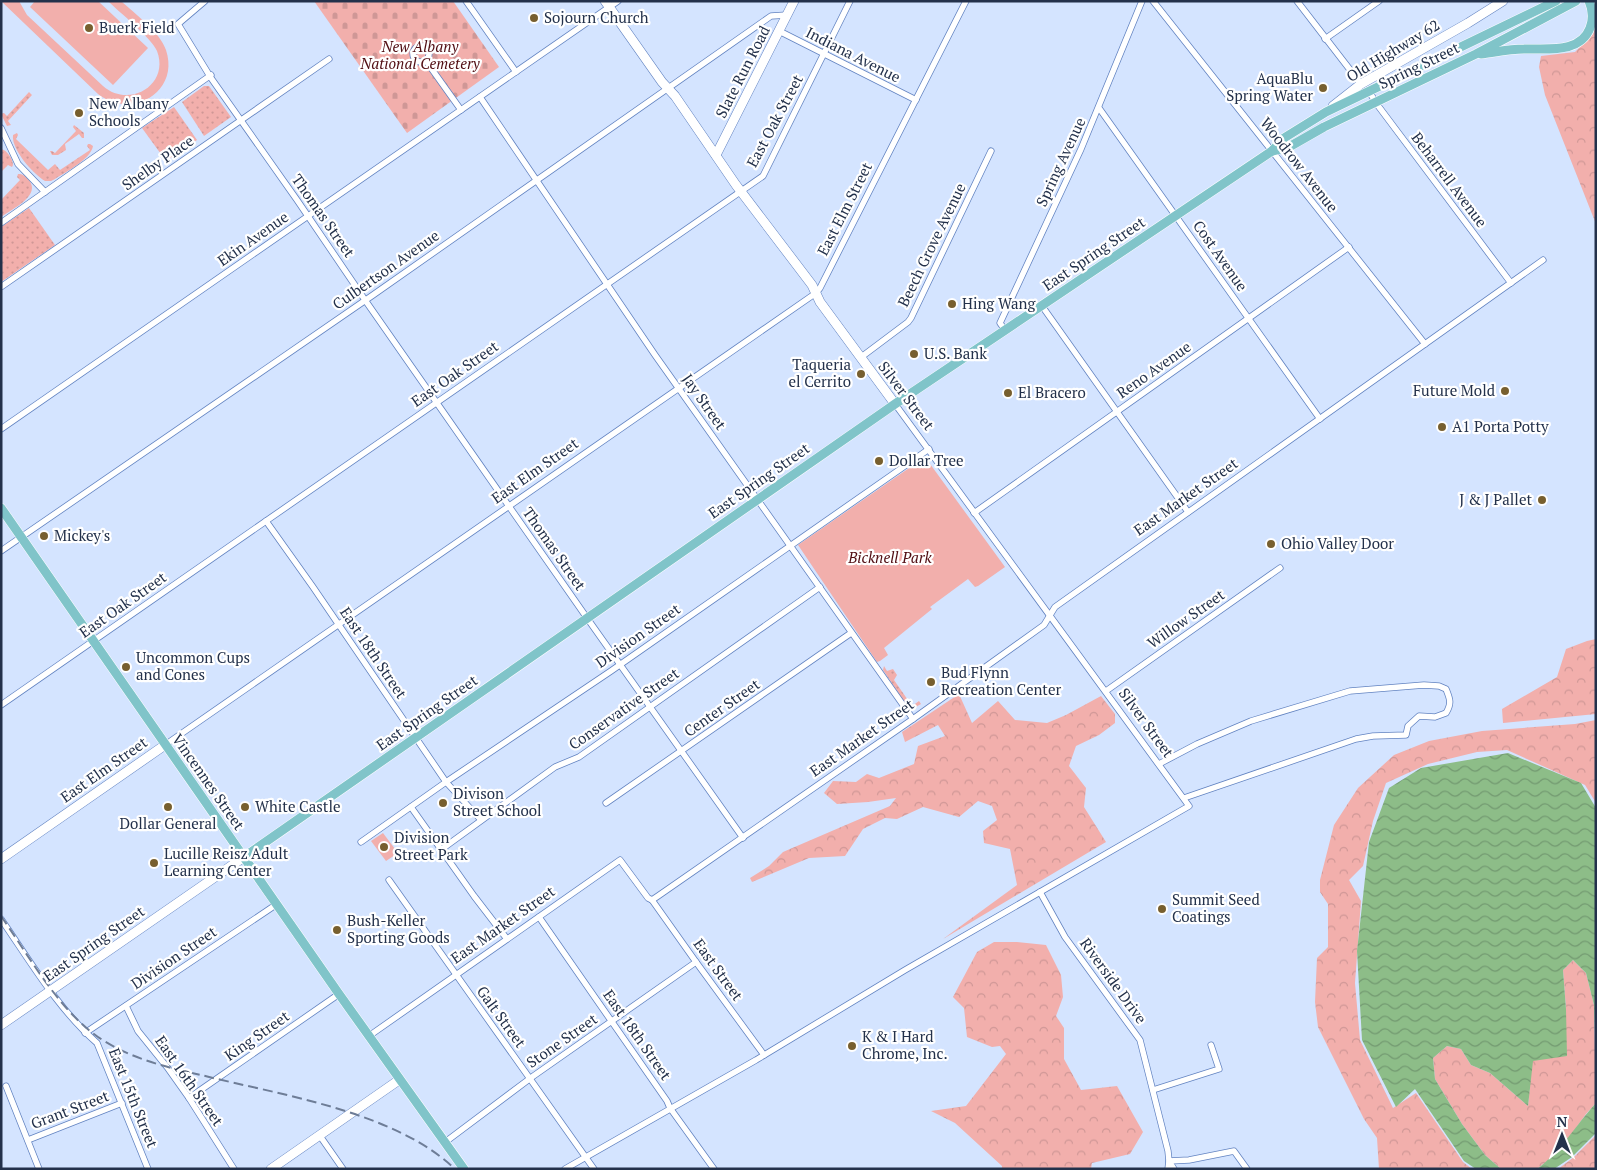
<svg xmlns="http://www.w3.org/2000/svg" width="1597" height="1170" viewBox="0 0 1597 1170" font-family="'PT Serif',serif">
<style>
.grass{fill:url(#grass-dots)}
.forest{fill:url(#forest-crowns)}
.cemetery{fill:url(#cemetery-stones)}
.park{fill:#f2afac}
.water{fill:url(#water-waves)}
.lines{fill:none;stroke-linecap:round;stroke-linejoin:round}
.street-casing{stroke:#6283c1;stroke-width:7}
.secondary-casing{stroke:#6283c1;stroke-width:10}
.primary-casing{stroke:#fff;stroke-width:10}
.street{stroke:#fff;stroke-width:5.5}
.secondary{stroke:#fff;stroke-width:9}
.primary{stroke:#80c4c9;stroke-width:9}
.rail{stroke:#6e7d97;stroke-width:2;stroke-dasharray:10 5;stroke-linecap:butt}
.poi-dot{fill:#775f2f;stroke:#fff;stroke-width:2}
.labels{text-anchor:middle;stroke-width:4.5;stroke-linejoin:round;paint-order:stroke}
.poi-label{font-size:15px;fill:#23314b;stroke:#fff;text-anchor:start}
.park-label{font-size:15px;font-style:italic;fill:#500d12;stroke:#fff}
.street-label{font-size:15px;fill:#23314b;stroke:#fff}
</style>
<defs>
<pattern id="grass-dots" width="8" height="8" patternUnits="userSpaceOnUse" patternTransform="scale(1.25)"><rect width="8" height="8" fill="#f2afac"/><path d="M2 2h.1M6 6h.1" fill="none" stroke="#cf9796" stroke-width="1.8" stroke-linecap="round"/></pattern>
<pattern id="forest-crowns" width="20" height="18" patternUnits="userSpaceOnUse" patternTransform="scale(1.25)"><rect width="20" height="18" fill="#f2afac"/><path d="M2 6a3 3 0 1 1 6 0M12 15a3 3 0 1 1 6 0" fill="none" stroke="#cf9796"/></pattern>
<pattern id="cemetery-stones" width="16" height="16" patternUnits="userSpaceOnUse" patternTransform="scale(1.25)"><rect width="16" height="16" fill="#f2afac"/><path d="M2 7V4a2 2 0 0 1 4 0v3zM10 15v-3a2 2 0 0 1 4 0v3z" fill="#cf9796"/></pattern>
<pattern id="water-waves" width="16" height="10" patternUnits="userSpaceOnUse" patternTransform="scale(1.25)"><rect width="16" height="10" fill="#8dbd88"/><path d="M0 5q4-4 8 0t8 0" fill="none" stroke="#739a71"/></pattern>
</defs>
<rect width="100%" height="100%" fill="#d4e4ff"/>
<g class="grass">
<path d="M204,86h5l22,31 -27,19 -22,-34z"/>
<path d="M29,92l3,3 -24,26 3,4 -4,1 -6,-12 3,-1 3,3z"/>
<path d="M174,107l23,33 -31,21 -24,-33z"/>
<path d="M74,125l10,8v5h-2l-3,-4 -14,10 1,6 -8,5h-6l-2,-4h2l3,2 21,-22 -3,-4z"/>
<path d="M17,133l1,2 -2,4 32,31 7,-6 5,6 30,-20 -3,-4 1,-2h2l3,2c-2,13 -27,26 -38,33l-4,2h-6c-12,-7 -34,-32 -32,-46z"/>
<path d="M1,149c6,1 12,10 12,16l-1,2 -4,-2 -7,7z"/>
<path d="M18,174c5,0 7,2 10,5 15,16 -16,30 -27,38v-17l19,-20 -3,-3z"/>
<path d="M29,208l26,37 -54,37v-55z"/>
<path d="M884,666l3,5 6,-2 4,6 -3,5 18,26 7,-5 2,3 -7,4 -6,-1 -25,-37z"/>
</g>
<g class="forest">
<path d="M1596,25v199l-51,-129 -6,-28 2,-11 34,-4 18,-18z"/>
<path d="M1596,639v75l-93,9 -1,-14 55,-32 9,-28 21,-8z"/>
<path d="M959,694l13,29 26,-22 17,19 32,3 19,-8 35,-19 14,18v9l-16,12 -23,11 -7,20 17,22 -2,19 22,35 -163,97 74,-54 -7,-36 -26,-6 -1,-12 14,-11 -5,-14 -14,-5 -19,16 -36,-10 -26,12 -12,-1 -22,11 -18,27 -36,2 -57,24 -2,-4 19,-12 14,-14 107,-46 6,-8 -28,4 -31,2 -13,-11 9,-12 23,1 11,-8 12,4 35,-14 4,-18 27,-10 -7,-11 -33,17 -3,-10z"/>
<path d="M1596,720v83l-11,-18 -78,-35 -30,2 -49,12 -42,19 -13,38 -10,45 -14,14 12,21 -6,82 5,57 33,68 23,-15 47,69 9,7h-93l-2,-31 -13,-19 -46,-92 -3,-25 2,-44 11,-11v-43l-8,-12v-12l14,-55 24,-37 36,-33 35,-14 53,-10 93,-7z"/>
<path d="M994,942h23l29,3 15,30 2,22 -7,19 8,12v31l17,31 36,-4 26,46 -13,22 -38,9 -1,6h-89v-3l-47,-43 -24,-12 35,-5 40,-52 -6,-8 -8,1 -25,-10 -3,-29 -11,-11 24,-45z"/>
<path d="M1573,960l13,13 8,32 2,98 -10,11 -21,29 -14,15 -14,11h-36l-16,-14 -23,-31 -27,-45 -2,-21 14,-12 14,3 10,16 19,8 38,33 4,-45 34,-52 -3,-39z"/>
<path d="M1596,1135v34h-38l16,-12z"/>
</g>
<path class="cemetery" d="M314,1h139l46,66 -92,66z"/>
<g class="park">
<path d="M1,1h18l8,14 76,71c26,23 67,-1 54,-35 -7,-15 -36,-37 -49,-50h13c14,13 39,31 45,49 14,42 -34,70 -68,44z"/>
<path d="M35,1h63l50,47 -35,37 -83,-78z"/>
<path d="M925,457l80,110 -27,19 -3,1 -7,-8 -38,28 2,2 -48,39 4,7 -8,6 -3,1 -79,-117z"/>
<path d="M383,833l15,20 -12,8 -15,-20z"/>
</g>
<g class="water">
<path d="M1508,753l73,30 15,25v253l-2,-56 -8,-32 -13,-13 -10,10 3,39 1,47 -34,5 -5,45 -38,-33 -19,-8 -10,-16 -14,-3 -14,12 2,21 27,45 23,31 16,14h-25l-12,-8 -49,-72 -19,18 -34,-67 -5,-89 12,-109 20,-54 32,-20z"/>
<path d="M1596,1103v30l-24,24 -18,12h-17c25,-19 38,-43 59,-66z"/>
</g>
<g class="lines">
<defs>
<g id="street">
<path d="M205,1l-27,23 33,54 86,122 68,100 222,318 156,220"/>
<path d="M466,1l50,71"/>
<path d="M1153,1l272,343"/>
<path d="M1297,1l64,83"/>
<path d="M779,31l137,69"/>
<path d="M1325,39l54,-38"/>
<circle cx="421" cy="54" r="8"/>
<path d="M426,61l35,49"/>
<path d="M1369,91l7,12 135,180"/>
<path d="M480,97l175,258 258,364"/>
<path d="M1099,108l221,311"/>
<path d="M1,128l17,36 27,28"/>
<path d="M1,223l210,-148"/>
<path d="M1,287l328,-228"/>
<path d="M1042,306l146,206"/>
<path d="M1005,330l-5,-7 81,-174 61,-148"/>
<path d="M860,358l48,-36 3,-4 80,-167"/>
<path d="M1,429l617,-428"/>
<path d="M974,513l375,-266"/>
<path d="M266,521l47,66 133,195 35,38"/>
<path d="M1,551l372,-256 398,-279 16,-1"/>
<path d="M1106,691l174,-123"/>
<path d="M1,705l762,-529 87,-175"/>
<path d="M165,745l651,-452 4,-5 146,-287"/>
<path d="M1159,764l38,-20 54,-23 99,-30 74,-6 15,1 7,3c4,10 6,14 0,24l-11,4 -16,-1 -11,10 -2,9 -33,1 -17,3 -172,59"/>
<path d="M606,803l245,-170"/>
<path d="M411,807l63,89 33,43"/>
<path d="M361,842l85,-60 165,-111 318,-222"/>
<path d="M442,849l113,-82 24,-10 241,-170"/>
<path d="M389,880l205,289"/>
<path d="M1040,892l25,45 75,103 28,111 1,10 20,-1 45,-9 13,18"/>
<path d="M652,900l44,62 68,93"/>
<path d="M539,917l128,184 3,7 44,61"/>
<path d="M1,919c29,42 57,90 96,124l51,126"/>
<path d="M126,1006l12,25 29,36 22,31 45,71"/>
<path d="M85,1033l192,-129"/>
<path d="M369,1036l251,-176 28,38 4,2 6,-4 255,-177 131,-94 11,-18 488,-347"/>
<path d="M6,1086l33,83"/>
<path d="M1153,1090l66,-21 -8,-24"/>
<path d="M189,1098l150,-104"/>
<path d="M320,1136l23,33"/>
<path d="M28,1140l94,-37"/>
<path d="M444,1143l88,-66 164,-115"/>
<path d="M565,1169l191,-109 149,-90 284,-164 -294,-402"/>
<path d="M1168,1169l1,-8 5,8"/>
</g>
<g id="secondary">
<path d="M605,1l57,81 13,14 61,89 76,100 8,17 75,102"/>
<path d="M1333,106l28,-22 107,-61 35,-22"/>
<path d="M716,155l78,-154"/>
<path d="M1,859l164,-114"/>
<path d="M1,1025l243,-168"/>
<path d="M271,1169l128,-89"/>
</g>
<g id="primary">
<path d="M1481,54c15,-2 29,-5 43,-5 23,-1 56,5 66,-21 4,-10 3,-18 -1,-27"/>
<path d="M1272,151l17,-4 35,-20 152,-73 100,-53"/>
<path d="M1,508l338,486 125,175"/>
<path d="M244,857l651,-453 377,-253 12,-13 42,-26 230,-111"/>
</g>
</defs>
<use href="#street" class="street-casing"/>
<use href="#secondary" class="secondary-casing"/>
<use href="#primary" class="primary-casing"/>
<use href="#street" class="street"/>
<use href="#secondary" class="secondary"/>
<use href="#primary" class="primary"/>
<path class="rail" d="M1,916c28,40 57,93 97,121 31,21 67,30 103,38 79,20 193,36 254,94"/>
</g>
<g class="poi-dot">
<circle cx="534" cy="18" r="5"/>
<circle cx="89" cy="28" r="5"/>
<circle cx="1323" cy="88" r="5"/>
<circle cx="79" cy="113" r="5"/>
<circle cx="952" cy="304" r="5"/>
<circle cx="914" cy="354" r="5"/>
<circle cx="861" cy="374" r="5"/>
<circle cx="1505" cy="391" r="5"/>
<circle cx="1008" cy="393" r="5"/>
<circle cx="1442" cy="427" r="5"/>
<circle cx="879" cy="461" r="5"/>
<circle cx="1542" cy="500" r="5"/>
<circle cx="44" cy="536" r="5"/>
<circle cx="1271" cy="544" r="5"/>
<circle cx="126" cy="667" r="5"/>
<circle cx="931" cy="682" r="5"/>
<circle cx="443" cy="803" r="5"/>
<circle cx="168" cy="807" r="5"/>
<circle cx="245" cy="807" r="5"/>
<circle cx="384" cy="847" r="5"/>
<circle cx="154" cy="863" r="5"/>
<circle cx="1162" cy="909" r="5"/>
<circle cx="337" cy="930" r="5"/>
<circle cx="852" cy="1046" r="5"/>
</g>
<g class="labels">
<g class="poi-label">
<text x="544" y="23">Sojourn Church</text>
<text x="99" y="33">Buerk Field</text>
<text x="1313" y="84" text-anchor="end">AquaBlu<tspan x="1313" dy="17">Spring Water</tspan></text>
<text x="89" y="109">New Albany<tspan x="89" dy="17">Schools</tspan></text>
<text x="962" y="309">Hing Wang</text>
<text x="924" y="359">U.S. Bank</text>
<text x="851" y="370" text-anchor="end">Taqueria<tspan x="851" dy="17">el Cerrito</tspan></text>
<text x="1495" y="396" text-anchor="end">Future Mold</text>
<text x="1018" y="398">El Bracero</text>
<text x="1452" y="432">A1 Porta Potty</text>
<text x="889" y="466">Dollar Tree</text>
<text x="1532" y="505" text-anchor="end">J &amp; J Pallet</text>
<text x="54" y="541">Mickey's</text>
<text x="1281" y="549">Ohio Valley Door</text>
<text x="136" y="663">Uncommon Cups<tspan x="136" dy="17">and Cones</tspan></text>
<text x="941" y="678">Bud Flynn<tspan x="941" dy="17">Recreation Center</tspan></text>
<text x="453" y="799">Divison<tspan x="453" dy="17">Street School</tspan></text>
<text x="255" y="812">White Castle</text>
<text x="168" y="829" text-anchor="middle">Dollar General</text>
<text x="394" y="843">Division<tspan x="394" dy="17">Street Park</tspan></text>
<text x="164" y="859">Lucille Reisz Adult<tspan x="164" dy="17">Learning Center</tspan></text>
<text x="1172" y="905">Summit Seed<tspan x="1172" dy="17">Coatings</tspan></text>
<text x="347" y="926">Bush-Keller<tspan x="347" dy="17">Sporting Goods</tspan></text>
<text x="862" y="1042">K &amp; I Hard<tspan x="862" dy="17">Chrome, Inc.</tspan></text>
</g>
<g class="park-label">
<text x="420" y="52">New Albany<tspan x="420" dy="17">National Cemetery</tspan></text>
<text x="890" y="563">Bicknell Park</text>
</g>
<g class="street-label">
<text transform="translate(1393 51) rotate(-31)" y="5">Old Highway 62</text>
<text transform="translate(853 55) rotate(27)" y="5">Indiana Avenue</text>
<text transform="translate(1419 66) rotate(-26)" y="5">Spring Street</text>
<text transform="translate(743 72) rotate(-63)" y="5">Slate Run Road</text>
<text transform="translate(775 121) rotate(-62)" y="5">East Oak Street</text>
<text transform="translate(1061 162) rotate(-65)" y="5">Spring Avenue</text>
<text transform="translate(158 163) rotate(-35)" y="5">Shelby Place</text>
<text transform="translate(1299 165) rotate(52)" y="5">Woodrow Avenue</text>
<text transform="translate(1449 180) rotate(53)" y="5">Beharrell Avenue</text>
<text transform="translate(845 209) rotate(-63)" y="5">East Elm Street</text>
<text transform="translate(323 216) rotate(55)" y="5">Thomas Street</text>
<text transform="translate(253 239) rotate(-35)" y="5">Ekin Avenue</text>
<text transform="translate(932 245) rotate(-64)" y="5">Beech Grove Avenue</text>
<text transform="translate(1094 254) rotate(-34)" y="5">East Spring Street</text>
<text transform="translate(1220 256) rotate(55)" y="5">Cost Avenue</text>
<text transform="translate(386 270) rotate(-35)" y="5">Culbertson Avenue</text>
<text transform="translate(1154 370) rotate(-35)" y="5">Reno Avenue</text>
<text transform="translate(455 374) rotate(-35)" y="5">East Oak Street</text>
<text transform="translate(906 396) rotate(53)" y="5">Silver Street</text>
<text transform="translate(704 402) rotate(55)" y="5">Jay Street</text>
<text transform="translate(535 471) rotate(-35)" y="5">East Elm Street</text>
<text transform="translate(759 481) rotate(-35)" y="5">East Spring Street</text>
<text transform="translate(1186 497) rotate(-35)" y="5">East Market Street</text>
<text transform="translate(554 549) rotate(55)" y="5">Thomas Street</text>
<text transform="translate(123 605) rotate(-35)" y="5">East Oak Street</text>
<text transform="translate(1186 619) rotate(-35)" y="5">Willow Street</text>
<text transform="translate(638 636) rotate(-35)" y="5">Division Street</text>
<text transform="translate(373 653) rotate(56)" y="5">East 18th Street</text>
<text transform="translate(722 708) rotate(-35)" y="5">Center Street</text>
<text transform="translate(624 709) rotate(-35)" y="5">Conservative Street</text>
<text transform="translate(427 713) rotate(-35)" y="5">East Spring Street</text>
<text transform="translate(1146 723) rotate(54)" y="5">Silver Street</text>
<text transform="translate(862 738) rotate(-35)" y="5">East Market Street</text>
<text transform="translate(104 770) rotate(-35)" y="5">East Elm Street</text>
<text transform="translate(208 782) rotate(55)" y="5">Vincennes Street</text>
<text transform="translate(503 925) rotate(-35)" y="5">East Market Street</text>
<text transform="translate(94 944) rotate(-35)" y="5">East Spring Street</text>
<text transform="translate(174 958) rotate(-34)" y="5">Division Street</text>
<text transform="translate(718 970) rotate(54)" y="5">East Street</text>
<text transform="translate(1113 981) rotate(54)" y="5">Riverside Drive</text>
<text transform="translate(501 1017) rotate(54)" y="5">Galt Street</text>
<text transform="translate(637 1035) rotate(55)" y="5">East 18th Street</text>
<text transform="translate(257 1036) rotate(-35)" y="5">King Street</text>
<text transform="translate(562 1041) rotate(-35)" y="5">Stone Street</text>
<text transform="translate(189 1081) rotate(55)" y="5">East 16th Street</text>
<text transform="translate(133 1098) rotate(68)" y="5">East 15th Street</text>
<text transform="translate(70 1110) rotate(-21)" y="5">Grant Street</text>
</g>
</g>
<rect width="1597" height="1170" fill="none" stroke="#23314b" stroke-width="5"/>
<g transform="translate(1562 1135)" stroke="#ffffff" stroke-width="4" paint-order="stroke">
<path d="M0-4L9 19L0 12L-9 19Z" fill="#23314b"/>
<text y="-8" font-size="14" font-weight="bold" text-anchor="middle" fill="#23314b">N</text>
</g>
</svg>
